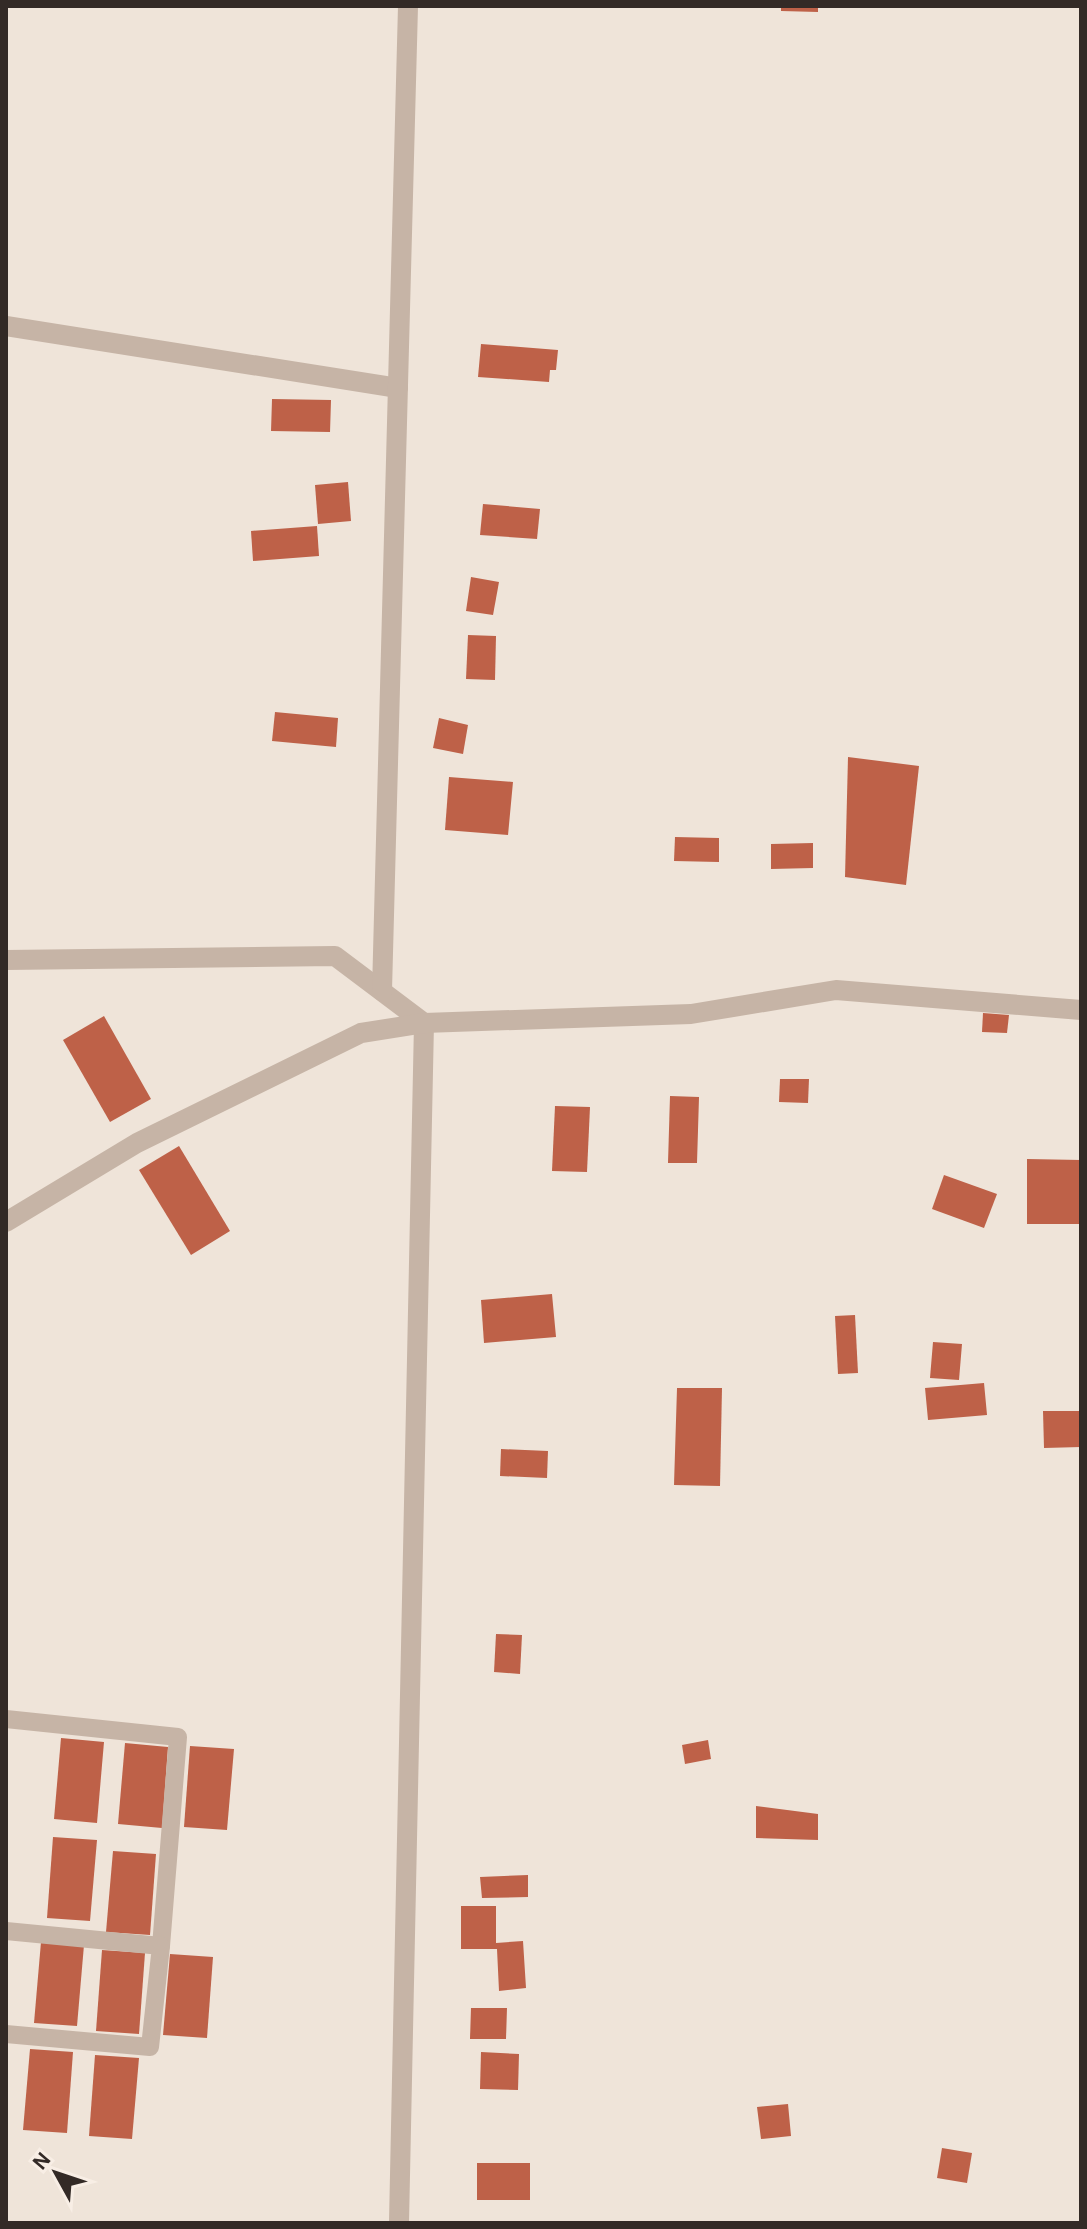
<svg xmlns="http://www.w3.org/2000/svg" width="1087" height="2229" viewBox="0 0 1087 2229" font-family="'Alegreya Sans',sans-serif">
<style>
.building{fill:#be6148}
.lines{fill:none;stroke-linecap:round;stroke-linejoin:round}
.lane{stroke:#c6b4a6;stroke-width:18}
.street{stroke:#c6b4a6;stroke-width:20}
</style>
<rect width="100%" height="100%" fill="#efe4d9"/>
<g class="building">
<path d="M781,6h37v6l-37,-1z"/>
<path d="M481,344l77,6 -2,20h-6l-1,12 -71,-5z"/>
<path d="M272,399l59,1 -1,32 -59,-1z"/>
<path d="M348,482l3,39 -33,3 -3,-39z"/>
<path d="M483,504l57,5 -3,30 -57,-4z"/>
<path d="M317,526l2,30 -66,5 -2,-30z"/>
<path d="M471,577l28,5 -6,33 -27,-4z"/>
<path d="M468,635l28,1 -1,44 -29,-1z"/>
<path d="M275,712l63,6 -2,29 -64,-6z"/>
<path d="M439,718l29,7 -5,29 -30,-6z"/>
<path d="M848,757l71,9 -13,119 -61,-8z"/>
<path d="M449,777l64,5 -5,53 -63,-5z"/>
<path d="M675,837l44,1v24l-45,-1z"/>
<path d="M813,843v25l-42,1v-25z"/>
<path d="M983,1013l26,2 -2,18 -25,-1z"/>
<path d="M104,1016l47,83 -41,23 -47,-82z"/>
<path d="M780,1079h29l-1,24 -29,-1z"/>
<path d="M670,1096l29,1 -2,66h-29z"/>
<path d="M555,1106l35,1 -3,65 -35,-1z"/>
<path d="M179,1146l51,85 -39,24 -52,-85z"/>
<path d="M1027,1159l54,1v64h-54z"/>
<path d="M944,1175l53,19 -13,34 -52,-19z"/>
<path d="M552,1294l4,43 -72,6 -3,-43z"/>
<path d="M855,1315l3,58 -20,1 -3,-58z"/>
<path d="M933,1342l29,2 -3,36 -29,-2z"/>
<path d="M984,1383l3,32 -59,5 -3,-32z"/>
<path d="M677,1388h45l-2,98 -46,-1z"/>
<path d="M1043,1411h38v36l-37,1z"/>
<path d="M501,1449l47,2 -1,27 -47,-2z"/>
<path d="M496,1634l26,1 -2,39 -26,-2z"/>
<path d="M61,1738l43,4 -7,81 -43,-4z"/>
<path d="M708,1740l3,19 -26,5 -3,-19z"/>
<path d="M125,1743l43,4 -6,81 -44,-4z"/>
<path d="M190,1746l44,3 -7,81 -43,-3z"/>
<path d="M756,1806l62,8v26l-62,-2z"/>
<path d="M53,1837l44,3 -7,81 -43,-3z"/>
<path d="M113,1851l43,3 -6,81 -44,-3z"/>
<path d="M528,1875v22l-46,1 -2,-21z"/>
<path d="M461,1906h35v37l27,-2 3,47 -27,3 -2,-42h-36z"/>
<path d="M41,1942l43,3 -7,81 -43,-3z"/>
<path d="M102,1950l43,3 -6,81 -43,-3z"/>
<path d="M170,1954l43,3 -6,81 -44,-3z"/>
<path d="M471,2008h36l-1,31h-36z"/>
<path d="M30,2049l43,3 -6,81 -44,-3z"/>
<path d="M481,2052l38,2 -1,36 -38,-1z"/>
<path d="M95,2055l44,3 -7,81 -43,-3z"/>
<path d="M788,2104l3,32 -30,3 -4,-32z"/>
<path d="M942,2148l30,5 -5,30 -30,-5z"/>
<rect x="477" y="2163" width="53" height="37"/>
</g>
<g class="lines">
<g class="lane">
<path d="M6,1719l172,18 -17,209"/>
<path d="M6,1931l155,15 -11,101 -144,-13"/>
</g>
<g class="street">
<path d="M6,326l392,62"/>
<path d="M6,960l329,-4 89,67 -25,1200"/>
<path d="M382,991l26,-985"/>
<path d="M6,1222l131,-79 224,-110 63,-10 267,-9 145,-24 245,20"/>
</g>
</g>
<rect width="1087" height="2229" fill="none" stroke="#332a26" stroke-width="16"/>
<g transform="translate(56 2173) rotate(310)" stroke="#f8eee5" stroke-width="6" paint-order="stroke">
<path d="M0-6L14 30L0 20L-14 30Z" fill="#332a26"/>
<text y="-12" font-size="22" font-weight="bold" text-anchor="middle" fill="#332a26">N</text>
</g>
</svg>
